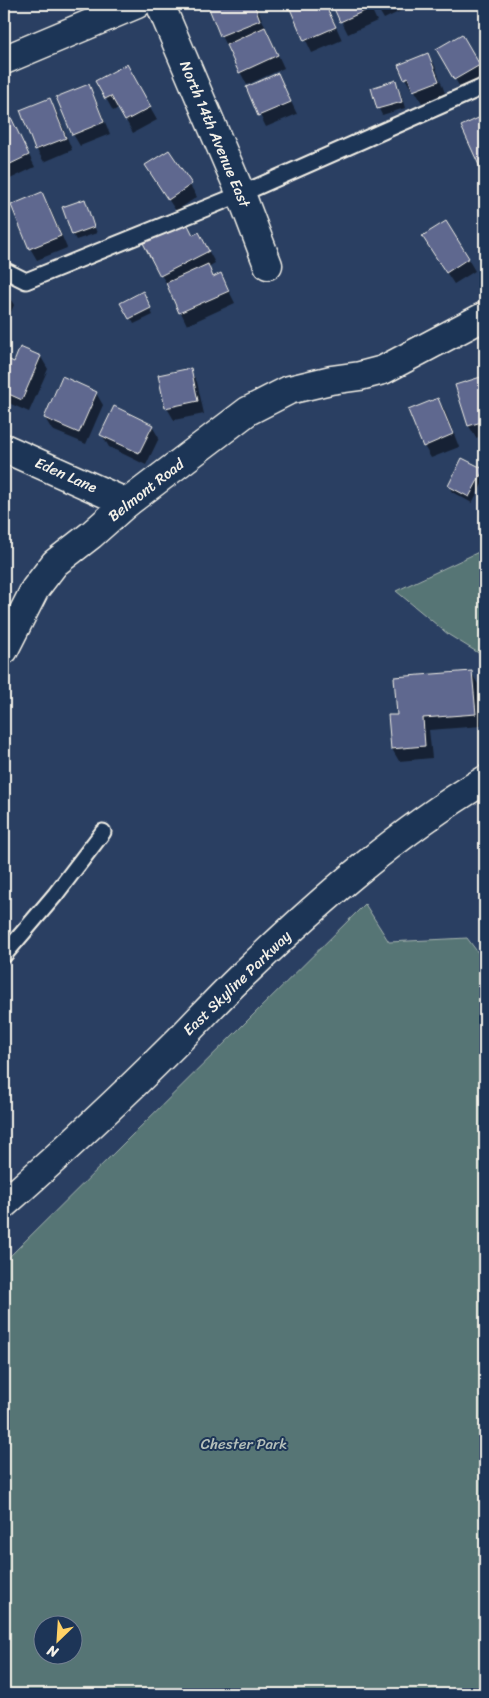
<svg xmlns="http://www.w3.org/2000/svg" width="489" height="1698" viewBox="0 0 489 1698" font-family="Sriracha,sans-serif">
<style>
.green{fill:#567574;stroke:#a5b3ae;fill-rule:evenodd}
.shadow{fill:#0007}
.building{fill:#5e688f;stroke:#f4f1e8}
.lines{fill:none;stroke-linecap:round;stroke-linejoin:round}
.lane-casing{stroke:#f4f1e8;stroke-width:19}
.street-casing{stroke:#f4f1e8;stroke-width:31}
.secondary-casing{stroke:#f4f1e8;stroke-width:31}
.lane{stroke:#1d3557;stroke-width:15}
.street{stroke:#1d3557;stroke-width:28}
.secondary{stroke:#1d3557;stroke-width:28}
.labels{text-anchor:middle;stroke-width:4;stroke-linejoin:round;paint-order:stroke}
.street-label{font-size:15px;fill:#f4f1e8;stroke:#1d3557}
.park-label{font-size:15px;fill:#b5bfba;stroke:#1d3557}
</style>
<rect width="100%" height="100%" fill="#2a3f62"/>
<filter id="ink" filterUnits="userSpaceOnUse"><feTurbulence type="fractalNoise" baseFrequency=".02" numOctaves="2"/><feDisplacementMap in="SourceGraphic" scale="10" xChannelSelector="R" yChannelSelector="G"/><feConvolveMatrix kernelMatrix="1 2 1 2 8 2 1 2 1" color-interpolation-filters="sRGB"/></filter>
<g filter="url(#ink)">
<g class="green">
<path d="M485,549v108l-36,-22 -53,-44z"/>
<path d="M365,904l24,38 78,-4 18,24v732h-481v-432zM42,1626h30v30h-30z"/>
</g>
<g class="shadow">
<path d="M216,4h39l29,64 -37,17 -26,-49 -12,-29z"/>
<path d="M289,4h37l16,36 -30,13z"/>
<path d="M333,4h36l8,17 -29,13z"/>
<path d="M375,4h37l1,1 -29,14z"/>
<path d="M461,36l24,41 -23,14 -24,-42z"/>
<path d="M428,54l7,12 10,27 -23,10 -8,-14 -2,1 -7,-12z"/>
<path d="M126,66l31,54 -24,13 -14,-25 -6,3 -16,-29z"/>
<path d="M278,75l19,39 -31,13 -6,-12z"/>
<path d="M396,82l3,6 6,20 -23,7 -3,-6z"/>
<path d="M88,85l7,13 15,36 -30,12 -7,-12z"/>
<path d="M50,100l7,12 15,38 -28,12 -7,-12 -16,-39z"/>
<path d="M7,111l28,56 -29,14 -2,-3v-66z"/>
<path d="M485,116v60l-22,-50z"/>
<path d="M154,178l36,7 7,12 -21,14z"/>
<path d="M42,194l7,12 18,42 -30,12 -7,-12z"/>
<path d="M84,201l13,32 -21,7 -3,-5z"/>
<path d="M193,236l13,10 9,17 -7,4 6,11 7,-3 14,28 -48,22 -18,-38 -8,-12z"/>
<path d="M431,249l37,10 7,12 -21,13z"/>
<path d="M4,291l3,2 7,12 -10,23z"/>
<path d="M145,299l8,16 -19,9 -12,-21z"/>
<path d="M41,357l7,12 -19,43 -25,-11v-38l1,-3 10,4z"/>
<path d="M190,370l7,12 7,32 -30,6 -7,-12z"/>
<path d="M483,378l2,3v54l-9,3 -7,-12 -13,-40z"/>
<path d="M96,393l7,12 -17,39 -34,-14 -7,-12z"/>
<path d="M438,399l7,12 14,36 -28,11 -7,-12z"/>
<path d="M152,426l7,12 -13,27 -37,-18 -7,-12z"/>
<path d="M483,470l2,9 -13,24 -20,-11 -3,-6z"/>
<path d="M471,672l7,12 4,42 -53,4 3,28 -33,3 -7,-12 6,-33z"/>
<path d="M485,919v13l-4,-12z"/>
</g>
<g class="building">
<path d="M213,4h41l6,16 -40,16 -12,-30z"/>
<path d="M288,4h37l11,23 -32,14z"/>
<path d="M332,4h37l2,4 -31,14z"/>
<path d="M265,27l13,28 -39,18 -13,-28z"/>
<path d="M462,34l18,31 -26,15 -18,-31z"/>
<path d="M428,53l11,28 -26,10 -5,-14 -4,2 -6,-14z"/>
<path d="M127,64l24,43 -26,14 -14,-25 -6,3 -10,-18z"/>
<path d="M278,73l13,29 -33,14 -12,-29z"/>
<path d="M396,80l6,22 -25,7 -6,-21z"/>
<path d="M89,84l15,38 -32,13 -16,-38z"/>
<path d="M50,98l16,40 -31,12 -15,-40z"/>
<path d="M7,109l22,46 -25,12v-56z"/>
<path d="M485,115v58l-2,1 -22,-48z"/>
<path d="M169,150l23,34 -24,16 -23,-35z"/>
<path d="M42,192l19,44 -32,13 -18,-44z"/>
<path d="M85,199l9,28 -22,8 -10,-28z"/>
<path d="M185,219l8,16 6,-3 10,19 -49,25 -18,-35z"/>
<path d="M446,221l23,37 -23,15 -24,-37z"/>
<path d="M208,264l5,13 8,-4 8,18 -50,22 -13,-30z"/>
<path d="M143,291l8,17 -22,11 -9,-16z"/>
<path d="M20,347l21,9 -19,44 -18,-8v-32l1,-2 9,4z"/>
<path d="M191,368l7,33 -33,7 -7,-33z"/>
<path d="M62,376l35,16 -18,41 -35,-15z"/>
<path d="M484,376l1,5v40l-17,5 -13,-41z"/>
<path d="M438,398l15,36 -30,13 -15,-37z"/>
<path d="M114,406l39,19 -14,28 -39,-18z"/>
<path d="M462,458l22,11 -15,28 -21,-11z"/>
<path d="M472,671l4,43 -53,4 2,28 -34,3 -3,-34h9l-3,-38z"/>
</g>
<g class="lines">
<defs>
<g id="lane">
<path d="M4,270l22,11 215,-87 244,-108"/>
<path d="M4,955l51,-60 48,-63"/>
</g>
<g id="street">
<path d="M160,4l81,190 27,71"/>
<path d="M4,60l133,-56"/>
<path d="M4,448l123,55"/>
<path d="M4,650l31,-61 20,-26 36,-28 36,-32 121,-92 41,-21 42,-10 29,-4 23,-6 102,-54"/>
</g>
<path id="secondary" d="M4,1204c59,-52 116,-105 171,-160 24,-24 47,-50 72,-73 73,-70 151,-139 238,-191"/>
</defs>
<use href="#lane" class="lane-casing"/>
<use href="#street" class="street-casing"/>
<use href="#secondary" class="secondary-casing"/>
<use href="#lane" class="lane"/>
<use href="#street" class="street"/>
<use href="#secondary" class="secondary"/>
</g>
</g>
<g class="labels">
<g class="street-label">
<text transform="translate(215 134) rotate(67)" y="5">North 14th Avenue East</text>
<text transform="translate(66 475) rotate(24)" y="5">Eden Lane</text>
<text transform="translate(146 490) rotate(-38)" y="5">Belmont Road</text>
<text transform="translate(237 983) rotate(-44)" y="5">East Skyline Parkway</text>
</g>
<g class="park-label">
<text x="244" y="1449">Chester Park</text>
</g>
</g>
<rect width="489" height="1698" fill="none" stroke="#1d3557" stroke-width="20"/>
<rect x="10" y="10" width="469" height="1678" fill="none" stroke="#f4f1e8" stroke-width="2" filter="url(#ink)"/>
<g transform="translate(58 1640) rotate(205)"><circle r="24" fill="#1d3557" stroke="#738091"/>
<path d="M0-4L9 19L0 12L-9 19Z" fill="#ffd166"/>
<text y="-8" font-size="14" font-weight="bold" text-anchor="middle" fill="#f4f1e8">N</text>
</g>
</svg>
